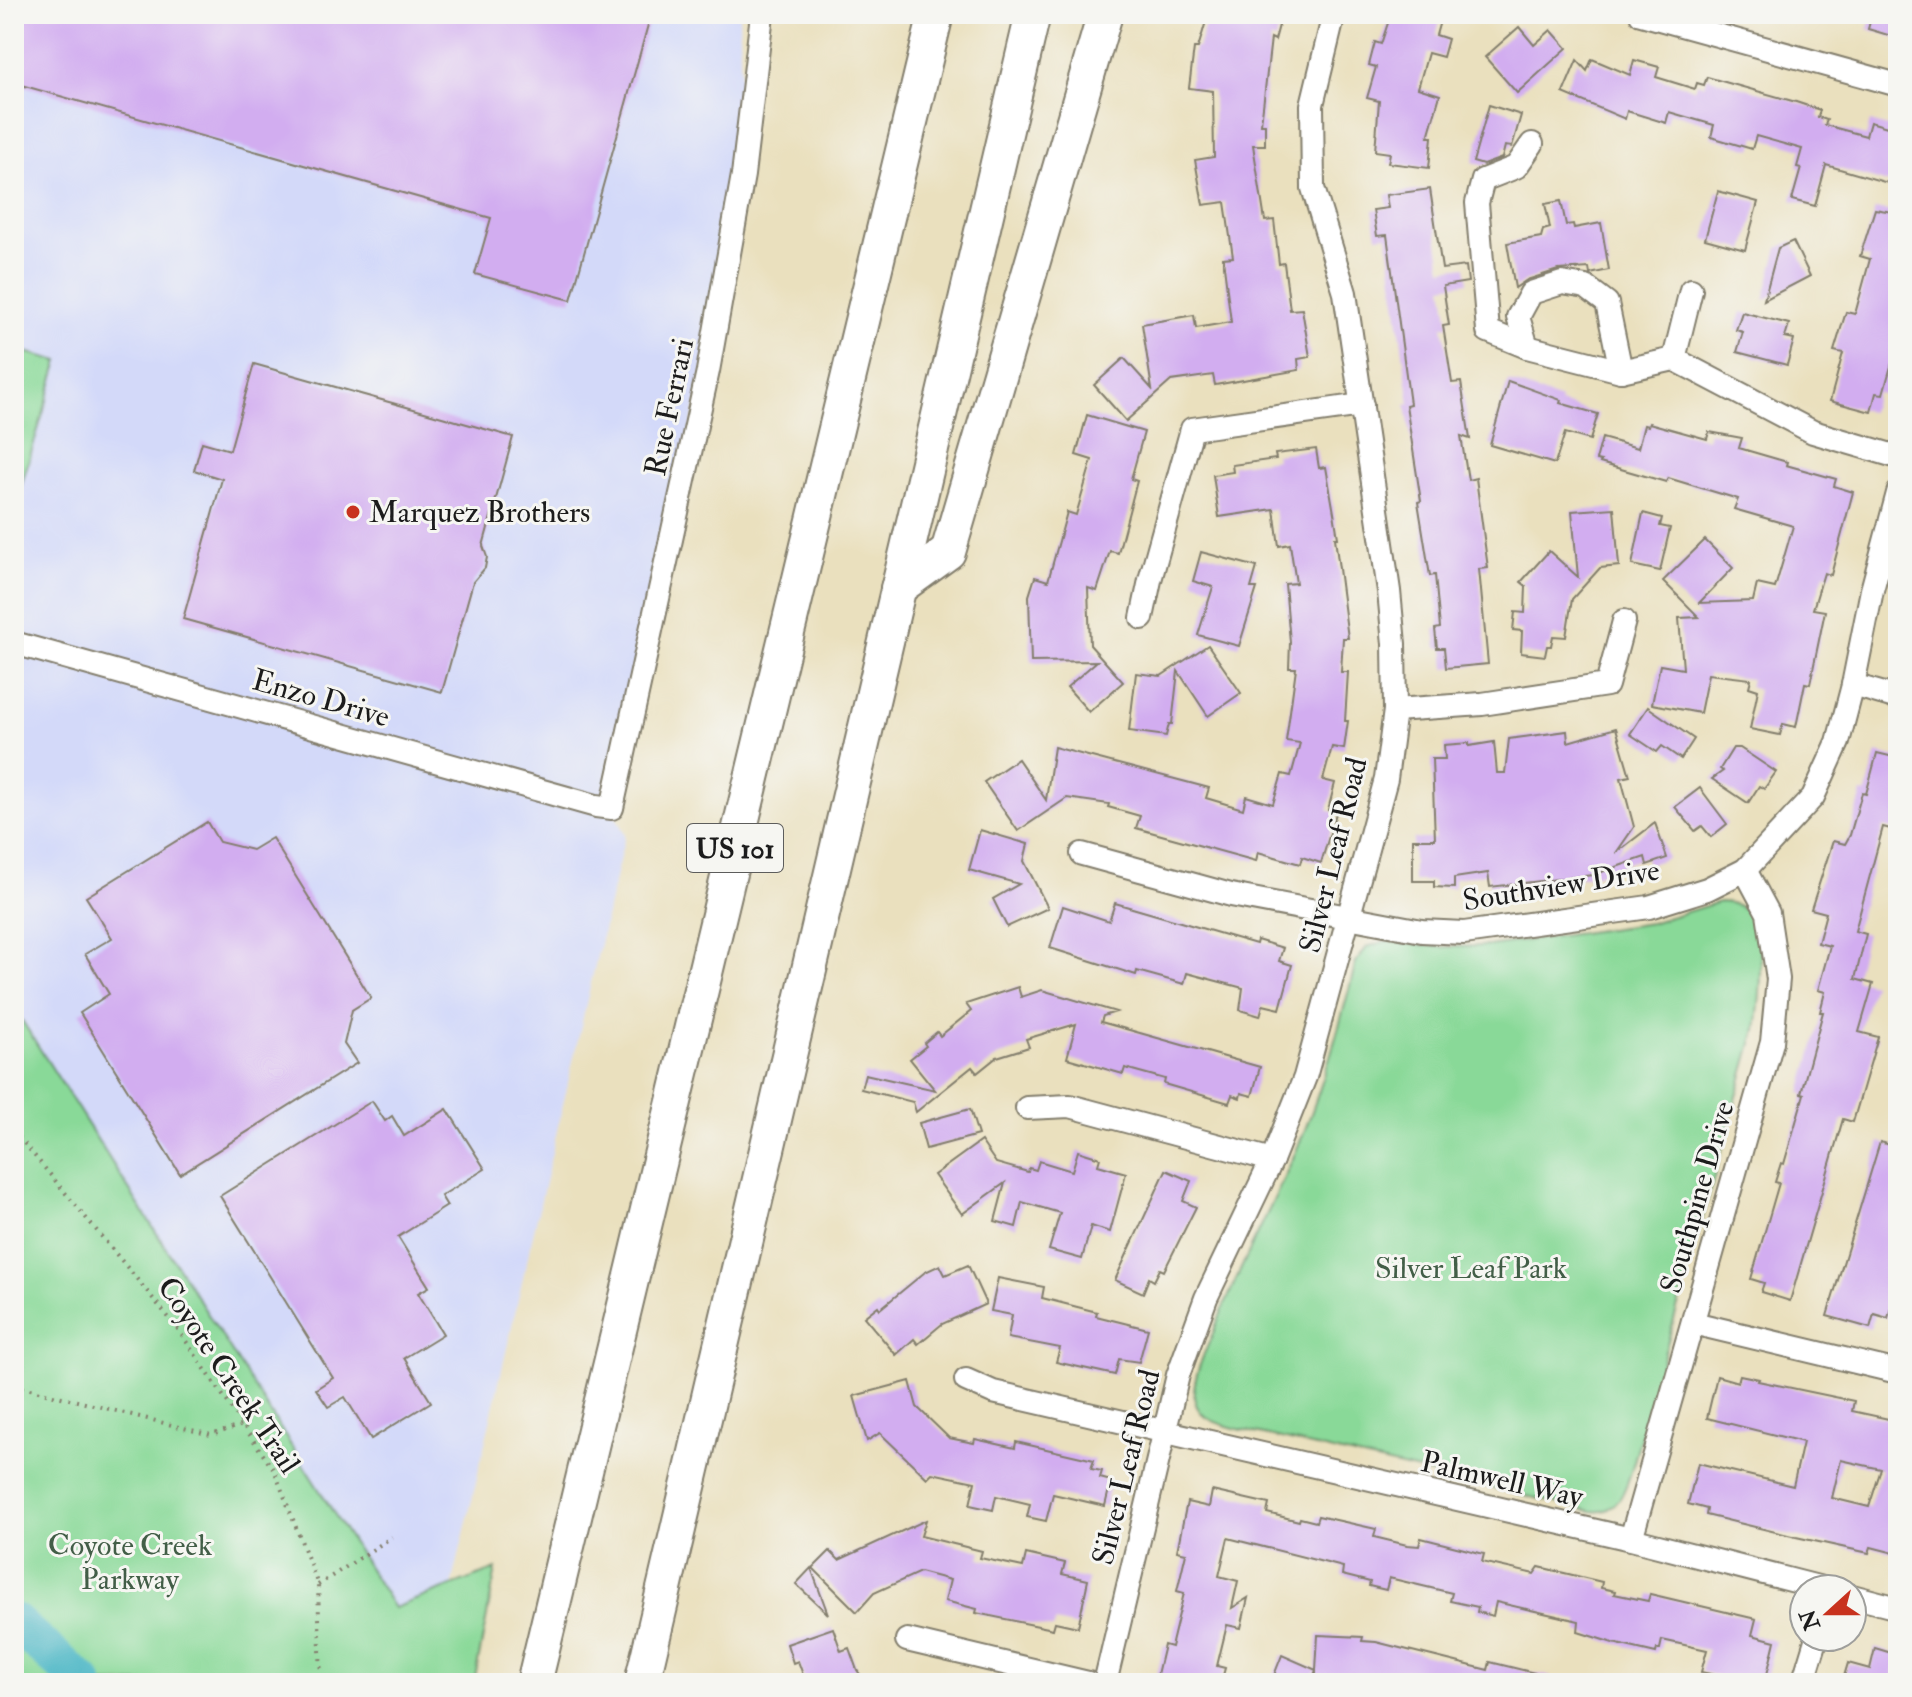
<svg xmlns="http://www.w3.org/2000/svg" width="1912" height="1697" viewBox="0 0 1912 1697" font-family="'IM FELL Double Pica',serif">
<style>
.built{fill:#d3d9f9}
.green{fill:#89d998;stroke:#527a5a;stroke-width:2}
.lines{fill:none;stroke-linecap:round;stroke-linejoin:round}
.river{stroke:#49b6c5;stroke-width:38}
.building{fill:#d2adf0;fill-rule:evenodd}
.minor-casing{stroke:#837e6d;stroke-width:26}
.highway-casing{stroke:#837e6d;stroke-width:38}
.path{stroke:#837e6d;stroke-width:4;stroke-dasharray:2 6;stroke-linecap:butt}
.minor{stroke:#fff;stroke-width:22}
.highway{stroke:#fff;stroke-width:34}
.poi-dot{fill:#c8321e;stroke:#f6f6f2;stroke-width:3}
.labels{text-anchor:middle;stroke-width:6;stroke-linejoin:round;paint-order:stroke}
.shield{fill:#f6f6f2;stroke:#5d5d5c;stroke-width:2}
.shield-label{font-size:28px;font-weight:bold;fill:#1c1c1c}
.street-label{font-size:30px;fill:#1c1c1c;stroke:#f6f6f2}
.poi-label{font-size:30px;fill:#1c1c1c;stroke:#f6f6f2;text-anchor:start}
.park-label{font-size:30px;fill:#425e47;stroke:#f6f6f2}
</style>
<rect width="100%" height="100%" fill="#f6f6f2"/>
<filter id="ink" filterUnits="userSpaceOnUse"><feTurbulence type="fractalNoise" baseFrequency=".0125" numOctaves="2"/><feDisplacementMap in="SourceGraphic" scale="16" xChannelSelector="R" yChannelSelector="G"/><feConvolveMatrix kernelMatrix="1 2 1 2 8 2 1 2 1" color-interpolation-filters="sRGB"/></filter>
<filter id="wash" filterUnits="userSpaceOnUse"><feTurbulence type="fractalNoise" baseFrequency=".006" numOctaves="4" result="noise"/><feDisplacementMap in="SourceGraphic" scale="32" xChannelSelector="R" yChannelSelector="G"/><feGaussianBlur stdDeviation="1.8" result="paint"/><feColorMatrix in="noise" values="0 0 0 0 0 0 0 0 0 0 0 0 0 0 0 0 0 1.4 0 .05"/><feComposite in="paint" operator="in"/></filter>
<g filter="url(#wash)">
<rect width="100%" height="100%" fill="#eae0be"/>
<path class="built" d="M14,14h725l4,161 -131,633 13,27 -173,751 -58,22 -380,-600v-499l45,-148 -45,-12z"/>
<g class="green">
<path d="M14,349l45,12 -45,148z"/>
<path d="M1719,902c12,0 25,3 32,15 16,27 9,83 5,112l-125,443c-7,21 -14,43 -40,39l-353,-82c-19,-5 -43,-10 -44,-35 0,-21 12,-44 20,-63 25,-65 59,-125 86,-189 24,-58 41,-120 56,-180l11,-15 18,-6 54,6 50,-1 161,-23z"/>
<path d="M14,1008l380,600 102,-39 -22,114h-460z"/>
</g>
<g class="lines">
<path class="river" d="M14,1622l70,61"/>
</g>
<g id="blocks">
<g class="building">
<path d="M14,14h637l-80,286 -96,-26 16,-56 -477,-135z"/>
<path d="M1223,14h59l-7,26 -4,-2 -10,86h4v21h-12l12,76 9,-1 5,44 5,-1 6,47 12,-1 8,48 -12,2 1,11 -84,15 -2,-10 -42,6 -45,40 -32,-36 30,-27 28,31 -10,-65 52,-9 2,13 35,-6 -8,-64 10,-1 -8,-55 -22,3 -8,-45 19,-3 -1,-66 -24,-3 5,-40h4l9,-30 14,4z"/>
<path d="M1391,14h51l-6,21 12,4 -5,18 -15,-4 -10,35 22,7 -12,42h4l-3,31 -41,-5 2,-10 -15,-2 4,-50 -12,-3 9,-31 -7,-2 6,-23 6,2z"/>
<path d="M1872,14h26v24l-30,-9z"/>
<path d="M1519,27l15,18 17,-15 16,18 -50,45 -32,-36z"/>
<path d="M1592,59l38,16 4,-15 25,7 -3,10 39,12 2,-6 7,2 3,-8 89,25 24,8 -2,7 9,3 -2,5 41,11 4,-14 28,8v56l-72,-21 -11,41 -23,-6 9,-32 -4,-1 5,-18 -46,-13 -4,13 -41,-12 3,-12 -45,-13 -3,11 -39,-12 -2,8 -62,-26 14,-33 10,11z"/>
<path d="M1489,105l32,10 -9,32 -7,-1 -3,12 -19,7 -10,-3z"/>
<path d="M1430,189l12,80 24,-3 2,16 -25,4 6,39 -6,1 9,57 9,-1 9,57 -9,-3 7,44 8,-2 12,90 -9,1 9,95 -42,4 -2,-20h-7l-2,-19 5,-1 -5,-53 -5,1 -12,-74 3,-1 -15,-96 4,-1 -23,-169 -10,1 -4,-26 15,-2 -2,-13z"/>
<path d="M1718,191l40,11 -13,48 -40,-11z"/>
<path d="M1561,201l5,24 7,-1 1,4 27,-5 8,47 -19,4 -1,-6 -31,2 -31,10 -12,8 -8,-45 34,-6 2,-7 7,-2 -5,-24z"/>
<path d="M1875,209l23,4v129l-15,52 -7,-1 -5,19 -41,-11 13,-48 -9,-2 12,-39 9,2 15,-55 -10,-3z"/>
<path d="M1793,241l17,35 -46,24 14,-52z"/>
<path d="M1742,312l47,12 -4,13 9,2 -7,26 -50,-13 6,-20 -7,-2z"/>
<path d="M254,364l259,73 -30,109 4,11 -2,11 -12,14 -31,110 -259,-73 39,-140 -28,-9 8,-28 28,8z"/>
<path d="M1508,381l53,19 -1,3 38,11 -8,26 -25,-7 -10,31 -65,-19z"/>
<path d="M1087,415l57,17 -13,47 6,2 -19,72 -8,-2 -13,40 -9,-3 2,57 33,37 -34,30 -22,-25 30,-26 -66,1 -2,-66 6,-19 13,4 19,-69 9,3 16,-55 -16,-5z"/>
<path d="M1649,423l58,16 2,-7 33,6 -3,10 48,14 -1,3 50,14 -2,7 19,6 -22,83 -7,-2 -11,36 12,2 -15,73 -5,-1 -9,44 -13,-3 -3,11 -30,-6 8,-39 -9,-3 2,-8 -43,-5 -8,39 -48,-9 8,-39 23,4 -4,-51 20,-1 -36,-36 42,-41 28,28 -34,35 54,-2 4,-17 18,4 18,-62 -59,-17 4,-10 -70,-21 -2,4 -66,-19 1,-2 -5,-1 6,-22 36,10 6,-23 4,1z"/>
<path d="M1316,449l3,19 7,-1 8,46 4,25h-3l13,100h-5l-2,34h7l-3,49h3l-4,28 -12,-2 -9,33 12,3 -7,27 8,3 -15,50 -19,-6 -2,7 -42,-12 -2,9 -120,-33 4,-12 -32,-9 1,-3 -42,-6 -49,33 -34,-49 34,-23 28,41 8,-53 155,41 -3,10 37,11 3,-13 27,8 9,-30 9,2 9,-33 -14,-2 10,-73h-7l1,-26 -5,-58 11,-1 -6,-39 -11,2 -5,-37 -55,8 -6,-42 20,-3 -1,-7 44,-6 -1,-5z"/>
<path d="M1614,508l5,58 -19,2 -28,31 -6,38 -13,-1 -2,10h-4l-2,10 -24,-3 1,-22 -9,-1 2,-18 10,1 1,-27 -5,-4 28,-31 29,26 -6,-66z"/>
<path d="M1643,513l19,5 -2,8 10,2 -10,43 -28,-6z"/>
<path d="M1201,552l56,15 -6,21h6l-18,58 -41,-11 15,-48 -20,-6z"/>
<path d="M1208,645l33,48 -33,23 -30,-45 -6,53h-3l-3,12 -37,-5 7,-58 25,3z"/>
<path d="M1648,707l46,32 -13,20 -19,-13 -5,6 -27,-18z"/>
<path d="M1616,728l14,48 -9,2 13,49 -18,26 39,-30 12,35 -20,7 -2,-8 -52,18 -103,12 -2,-14 -34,5v10l-20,-1v-6h-21v-42h22l-3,-80h13l-1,-14 25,-2v3l25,-4 3,31h8l4,-34 58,-8 1,11z"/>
<path d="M1733,748h7l36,24 -12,17 -5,-3 -11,17 -36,-24 11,-8 -3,-2z"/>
<path d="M1877,753l21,5v73l-15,-4 -28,104 11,3 -11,45 18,5 -14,48 19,5 -25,85 -10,-3 -53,182 -29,-9 3,-9 -13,-4 28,-96 -4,-1 6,-19 3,1 20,-70 -3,-1 22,-81h-3l5,-20 -7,-2 12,-44 -12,-3 8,-30 -15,-4 22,-68 12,3 5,-9 12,-42 4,1z"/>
<path d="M1700,788l27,36 -16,13 -9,-11 -7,5 -20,-24z"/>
<path d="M207,822l12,20 33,8 20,-12 99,160 -19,12 -8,34 13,19 -177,111 -100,-161 29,-19 -24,-40 27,-16 -26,-41z"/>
<path d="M980,830l48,14 -4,17 24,47 -41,19 -14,-28 26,-15 -50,-14z"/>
<path d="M1115,903l141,41 1,-4 26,8 -4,13 13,4 -12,44 -17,-4 -3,11 -20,-6 3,-22 -56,-15 -3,11 -47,-13 -1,4 -86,-27 13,-42 46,15z"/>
<path d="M1018,987l3,10 21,-7 74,22 -13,4 -2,6 159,45 -8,29 -11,-3 -1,5 -8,-3 -3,8 -65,-19 1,-5 -40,-11 -2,6 -56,-16 9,-34 -50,15 3,8 -32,10 -20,16 -5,-6 -56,45 -3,-10 -52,-13 4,-15 70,16 -25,-31 16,-13 -2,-3 13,-11 3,4 31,-25 -5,-7z"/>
<path d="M372,1101l13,20 7,-5 12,20 43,-27 38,60 -44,27 6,10 -49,31 31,50 -11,6 25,41 -39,24 27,44 -60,37 -26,-42 -17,10 -12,-18 17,-11 -113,-182z"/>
<path d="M970,1109l8,26 -52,14 -7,-26z"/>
<path d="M981,1141l15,22 32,9 1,-4 7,2 3,-9 33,10 6,-20 22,7 -2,7 28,8 -16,59 -19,-6 -9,33 -33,-9 11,-37 -38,-11 -6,25 -21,-6 10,-38 -43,31 -28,-39z"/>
<path d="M1880,1142l18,6v135l-10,35 -14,-4 -4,14 -43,-12z"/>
<path d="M1166,1170l25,11 -8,20 13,6 -32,64 -4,-2 -6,12 -5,-3 -6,15 -28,-13z"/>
<path d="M940,1265l5,10 23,-10 18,39 -44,20 -24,20 -4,-5 -18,16 -32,-38 14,-11 2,3 45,-37z"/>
<path d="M998,1278l46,9 -2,11 55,14 -1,4 52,13 -9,33 -20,-3 -4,16 -59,-13 4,-14 -52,-10 4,-23 -21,-4z"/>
<path d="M1740,1375l19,4 -1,2 96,20 -2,10 46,10v133l-27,-7 -2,6 -73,-16 -90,-22 1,-6 -19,-5 10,-41 95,23 10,-44 -96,-24 10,-42 21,6zM1841,1460l40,9 -12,38 -37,-9z"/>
<path d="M910,1381l7,26 32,31 25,5 1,-4 40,9 1,-6 78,18 -3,9 11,2 -2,7 11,3 -6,25 -52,-12 -7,27 -19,-4 3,-13 -34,-8 -3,14 -23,-5 5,-23 -43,-9 -5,5 -47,-45 -13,8 -13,-45z"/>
<path d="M1212,1491l57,13 -2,9 32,8 1,-3 16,4 2,-6 58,13 -2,8 33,8 12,1 2,-8 63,16 -2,8 52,12 5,-7 63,15 -1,6 14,3 -1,3 34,7 2,-7 106,25 -4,16 23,6 -10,42h-13l-51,-11 6,-22 -45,-10 -2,9h-3l-1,4 -43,-10 -35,-11 1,-11 -83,-19 -3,14 -16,-4 1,-5 -28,-6 2,-8 -63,-15 -3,12 -17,-4 1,-4 -28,-7 1,-8 -115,-29 -9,38 19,5 -6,27 16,-10 -7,30 -14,-3 -10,41 8,2 -4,15h-66l9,-38 7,2 13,-54 -7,-2 9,-38 -9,-2 10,-49 22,5z"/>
<path d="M926,1520l-5,16 61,15 -2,7 43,9 3,-13 39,9 -3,11 26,6 -10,47 -23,-5 -2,7 -77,-16 1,-4 -32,-8 5,-21 -30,-8 -46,21 -17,19 -44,-44 17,-17 9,9z"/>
<path d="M811,1568l17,46 -32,-30z"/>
<path d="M833,1628l8,23 8,-3 8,22 9,13h-60l-8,-22 -5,2 -6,-19z"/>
<path d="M1318,1635l45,2 -1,4 14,1 112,28 2,-8 61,15 -1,6h-164v-2l-70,-3v-8l-5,13h-40l11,-28 34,15z"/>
<path d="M1875,1648l23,7 -5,21 5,1v6h-56l6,-20 22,6z"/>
</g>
</g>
</g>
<g filter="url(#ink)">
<use href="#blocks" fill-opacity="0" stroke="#837e6d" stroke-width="2"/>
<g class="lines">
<defs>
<g id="minor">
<path d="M1641,14l257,71"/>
<path d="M1532,144l-16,23 -33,13 -6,23 11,128 39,16 94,24 53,-12"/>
<path d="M1691,290l-17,69 139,73 85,25"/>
<path d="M1527,347l-9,-30 13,-24 31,-10 24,4 21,16 14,68"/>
<path d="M1142,618l8,-38 42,-151 170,-24"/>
<path d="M14,643l582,163 16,2 96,-437 35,-196 19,-161"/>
<path d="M1853,685l45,13"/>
<path d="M1395,710l87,-6 125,-19 17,-64"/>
<path d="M1082,854l149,41 191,36 42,2 185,-26 58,-18 38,-19 68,-73 25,-55 15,-57 19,-95 26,-97"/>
<path d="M1027,1108l43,-2 202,54"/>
<path d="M1693,1323l205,49"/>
<path d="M966,1380l27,12 638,147 195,50"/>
<path d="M1631,1539l141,-497 6,-63 -10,-66 -23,-43"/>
<path d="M1852,1596l46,12"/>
<path d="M907,1640l181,43"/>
<path d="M1105,1683l73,-308 28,-77 66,-138 33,-83 81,-298 9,-69 -1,-66 -5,-53 -44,-298 -32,-105 -1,-83 22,-91"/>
<path d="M1803,1683l14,-46"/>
</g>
<g id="highway">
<path d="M898,588l50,-36 157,-538"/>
<path d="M534,1683l402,-1669"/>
<path d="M642,1683l391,-1669"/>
</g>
</defs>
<use href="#minor" class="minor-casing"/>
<use href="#highway" class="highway-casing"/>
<g class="path">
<path d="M14,1131l161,194 100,147 43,113 3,98"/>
<path d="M14,1385l197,50 32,-10"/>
<path d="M318,1585l74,-48"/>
</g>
<use href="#minor" class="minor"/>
<use href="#highway" class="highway"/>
</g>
</g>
<circle class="poi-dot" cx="353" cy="512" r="8"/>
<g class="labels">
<rect class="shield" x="687" y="824" width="96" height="48" rx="6"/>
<g class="shield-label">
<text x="735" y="858">US 101</text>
</g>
<g class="street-label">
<text transform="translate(669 407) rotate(-78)" y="10">Rue Ferrari</text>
<text transform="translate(321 698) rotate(16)" y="10">Enzo Drive</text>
<text transform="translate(1333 855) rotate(-76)" y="10">Silver Leaf Road</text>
<text transform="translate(1561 885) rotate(-9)" y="10">Southview Drive</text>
<text transform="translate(1697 1197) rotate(-74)" y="10">Southpine Drive</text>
<text transform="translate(229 1375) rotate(56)" y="10">Coyote Creek Trail</text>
<text transform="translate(1126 1467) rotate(-76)" y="10">Silver Leaf Road</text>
<text transform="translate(1502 1479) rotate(13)" y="10">Palmwell Way</text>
</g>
<g class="poi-label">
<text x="369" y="522">Marquez Brothers</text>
</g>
<g class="park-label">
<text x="1471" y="1278">Silver Leaf Park</text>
<text x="130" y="1555">Coyote Creek<tspan x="130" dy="34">Parkway</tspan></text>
</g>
</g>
<rect width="1912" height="1697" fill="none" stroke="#f6f6f2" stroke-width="48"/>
<g transform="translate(1828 1613) rotate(249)"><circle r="38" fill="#f6f6f2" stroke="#9f9f9c" stroke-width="2"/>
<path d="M0-6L14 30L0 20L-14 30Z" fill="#c8321e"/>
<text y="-12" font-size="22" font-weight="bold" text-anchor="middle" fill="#1c1c1c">N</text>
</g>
</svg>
